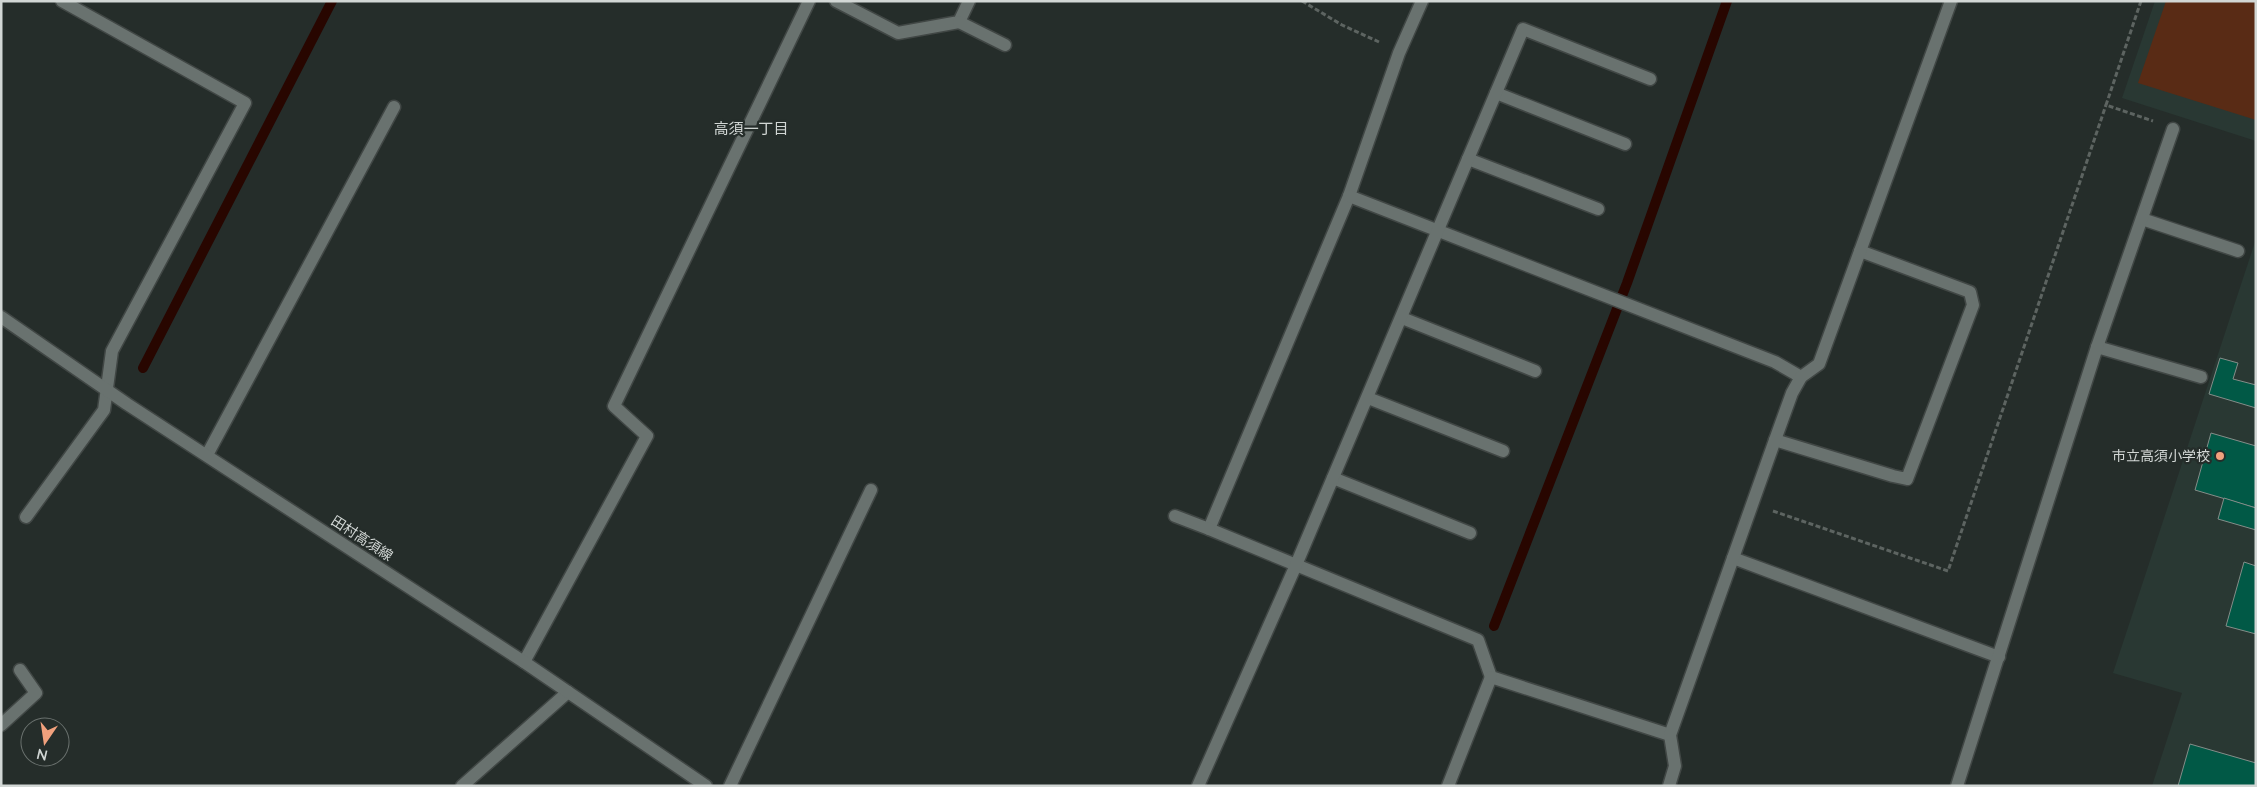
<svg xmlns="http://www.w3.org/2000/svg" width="2257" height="787" viewBox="0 0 2257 787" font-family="Lato,'Noto Sans JP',sans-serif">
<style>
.built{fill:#293833}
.green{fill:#592b15}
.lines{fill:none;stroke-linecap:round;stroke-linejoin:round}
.stream{stroke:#280600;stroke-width:10}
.building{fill:#015946;stroke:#848d89}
.minor-casing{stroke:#414745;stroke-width:15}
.secondary-casing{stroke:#414745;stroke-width:15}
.path{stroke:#5d6461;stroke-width:3;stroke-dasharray:5 2.5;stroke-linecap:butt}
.minor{stroke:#69726f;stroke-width:12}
.secondary{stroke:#69726f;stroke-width:12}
.poi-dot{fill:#f1a17d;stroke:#252d2a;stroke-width:2}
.labels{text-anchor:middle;stroke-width:4.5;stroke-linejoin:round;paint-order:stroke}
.poi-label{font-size:14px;fill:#d2d7d5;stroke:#252d2a;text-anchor:end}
.street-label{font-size:14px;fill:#d2d7d5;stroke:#252d2a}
.neighbourhood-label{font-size:15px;fill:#d2d7d5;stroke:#252d2a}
</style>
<rect width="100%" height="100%" fill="#252d2a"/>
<g class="built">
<path d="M2155,1h101v140l-134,-43z"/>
<path d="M2256,239v547h-104l30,-93 -69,-20z"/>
</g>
<path class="green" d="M2166,1h90v119l-118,-37z"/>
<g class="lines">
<g class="stream">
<path d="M143,368l189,-367"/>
<path d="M1494,626l133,-343 100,-282"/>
</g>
</g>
<g class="building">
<path d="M2220,358l18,5 -5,16 23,6v23l-47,-14z"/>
<path d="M2211,433l45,13v62l-61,-18z"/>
<path d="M2224,498l32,10v22l-38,-11z"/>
<path d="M2244,562l12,4v68l-30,-8z"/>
<path d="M2190,744l66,19v23h-78z"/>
</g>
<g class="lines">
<defs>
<g id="minor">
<path d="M836,1l62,32 61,-11 10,-21"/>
<path d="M1422,1l-23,52 -50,143 -140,333 269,111 13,37 179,58"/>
<path d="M959,22l46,23"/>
<path d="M1496,93l129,51"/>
<path d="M1468,159l130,50"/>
<path d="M1349,196l426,166 26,15"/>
<path d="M2142,219l96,32"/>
<path d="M1402,318l133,53"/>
<path d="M2097,347l104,30"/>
<path d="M1368,398l135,53"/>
<path d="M1775,440l118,36 14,3 66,-174 -3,-13 -110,-41"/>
<path d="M207,455l187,-348"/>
<path d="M1333,478l137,55"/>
<path d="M1175,516l34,13"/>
<path d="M26,517l78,-107 8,-59 133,-248 -183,-102"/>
<path d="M1733,558l266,99"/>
<path d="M524,662l123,-226 -33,-30 195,-405"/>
<path d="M1,725l35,-32 -16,-23"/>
<path d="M462,786l106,-94"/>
<path d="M730,786l141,-296"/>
<path d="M1198,786l98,-221 227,-536 127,50"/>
<path d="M1448,786l43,-109"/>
<path d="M1669,786l6,-20 -5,-31 105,-295 17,-47 9,-16 18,-13 132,-363"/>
<path d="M1957,786l140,-439 76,-218"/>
</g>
<path id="secondary" d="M1,317l126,87 397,258 182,124"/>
</defs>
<use href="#minor" class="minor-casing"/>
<use href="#secondary" class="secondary-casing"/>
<g class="path">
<path d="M1302,1l40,24 37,17"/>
<path d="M2141,1l-35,104 47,16"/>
<path d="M1773,511l175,60 158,-466"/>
</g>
<use href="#minor" class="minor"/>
<use href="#secondary" class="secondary"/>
</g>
<circle class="poi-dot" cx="2220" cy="456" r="5"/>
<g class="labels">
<g class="poi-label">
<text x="2210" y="461">市立高須小学校</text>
</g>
<g class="street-label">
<text transform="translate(362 538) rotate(33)" y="5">田村高須線</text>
</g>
<g class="neighbourhood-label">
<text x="751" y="134">高須一丁目</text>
</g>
</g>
<rect width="2257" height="787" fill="none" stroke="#d2d7d5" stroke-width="5"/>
<g transform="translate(45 742) rotate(193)"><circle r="24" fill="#252d2a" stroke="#6a716e"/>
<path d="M0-4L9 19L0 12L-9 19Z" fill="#f1a17d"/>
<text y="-8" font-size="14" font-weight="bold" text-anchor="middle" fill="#d2d7d5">N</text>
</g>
</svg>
